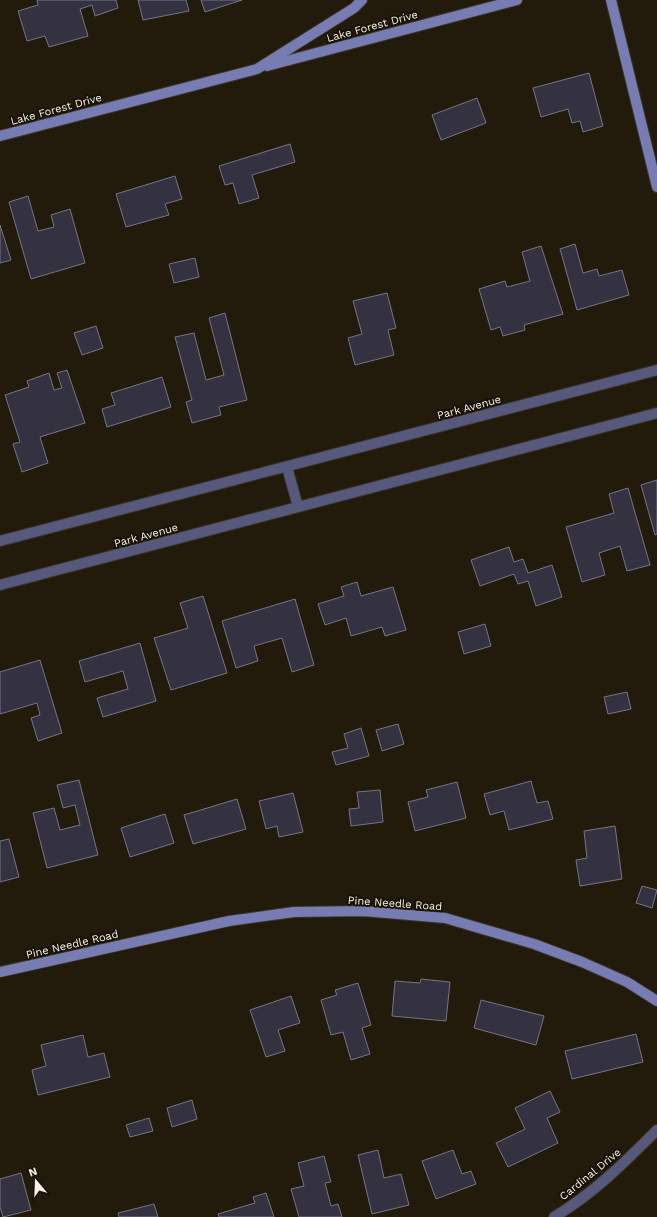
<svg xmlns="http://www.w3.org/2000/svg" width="657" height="1217" viewBox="0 0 657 1217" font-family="'Work Sans',sans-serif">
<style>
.building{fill:#343141;stroke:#777487}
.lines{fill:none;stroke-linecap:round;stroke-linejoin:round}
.street-casing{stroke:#3c3526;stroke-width:12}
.secondary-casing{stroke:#3c3526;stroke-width:12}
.street{stroke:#56597b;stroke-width:10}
.secondary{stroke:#777cb2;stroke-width:10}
.labels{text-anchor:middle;stroke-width:4;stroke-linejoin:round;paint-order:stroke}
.street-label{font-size:11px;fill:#f8f3e9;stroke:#181203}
</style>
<rect width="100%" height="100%" fill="#221b0b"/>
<g class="building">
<path d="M37,0h79l2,8 -23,8 -3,-11 -12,4 8,27 -39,11 -4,-11 -18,5 -9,-30 20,-6z"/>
<path d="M138,0h48l3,11 -46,9z"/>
<path d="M201,0h41l-37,12z"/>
<path d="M589,73l14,53 -20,6 -3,-11 -8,2 -4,-14 -27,8 -8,-29z"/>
<path d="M477,98l9,25 -45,17 -9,-25z"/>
<path d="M290,144l5,18 -43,13 7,23 -20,6 -6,-21 -8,2 -6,-19z"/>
<path d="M175,176l7,23 -17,5 4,11 -43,12 -10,-33z"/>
<path d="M28,196l10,35 16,-4 -3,-12 19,-6 15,54 -54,16 -22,-77z"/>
<path d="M0,225l11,35 -11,3z"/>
<path d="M575,244l8,29 14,-4 2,7 23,-6 7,25 -52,15 -17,-61z"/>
<path d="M541,246l22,68 -39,11 1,5 -22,6 -3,-9 -9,3 -12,-41 26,-8 2,6 23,-6 -8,-29z"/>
<path d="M195,258l4,19 -25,6 -5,-19z"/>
<path d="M387,293l9,35 -8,2 6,25 -39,10 -7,-27 14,-4 -9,-33z"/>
<path d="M225,313l22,87 -28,7 2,8 -29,8 -6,-21 6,-2 -17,-63 19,-4 12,47 18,-5 -15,-57z"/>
<path d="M96,326l7,22 -21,7 -8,-22z"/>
<path d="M67,370l18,53 -45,14 8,26 -26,9 -9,-28 7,-2 -15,-47 24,-8 -2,-6 22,-8 5,17 8,-2 -5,-15z"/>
<path d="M162,377l9,30 -64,20 -5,-18 13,-4 -4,-12z"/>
<path d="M657,480v54l-2,1 -14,-50z"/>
<path d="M628,488l22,77 -23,6 -7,-25 -21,7 6,22 -23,7 -16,-55 48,-14 -5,-19z"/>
<path d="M509,547l5,15 9,-3 5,14 24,-8 10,32 -26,9 -8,-25 -10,3 -4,-10 -34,12 -9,-26z"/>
<path d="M357,582l4,14 32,-9 13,43 -21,6 -3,-9 -31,9 -5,-18 -21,7 -7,-21 26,-8 -3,-9z"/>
<path d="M203,596l24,77 -56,17 -17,-52 34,-10 -8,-25z"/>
<path d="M295,599l19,66 -22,7 -10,-34 -28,8 4,15 -22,7 -14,-47z"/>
<path d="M485,624l6,22 -27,8 -6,-22z"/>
<path d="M140,643l16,58 -53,16 -6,-19 31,-9 -5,-18 -38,11 -6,-21z"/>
<path d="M40,660l22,73 -24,8 -7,-23 9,-3 -3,-12 -37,11v-42z"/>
<path d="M627,692l4,17 -23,5 -4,-17z"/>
<path d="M398,724l6,20 -22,7 -6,-21z"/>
<path d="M361,728l8,28 -33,9 -4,-13 16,-4 -4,-14z"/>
<path d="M79,780l19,75 -51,13 -14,-55 21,-5 6,22 20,-5 -5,-20 -12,3 -6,-23z"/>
<path d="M531,781l6,22 11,-2 5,18 -44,11 -5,-19 -14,4 -6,-21z"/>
<path d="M457,782l9,36 -51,13 -7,-29 20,-5 -2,-7z"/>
<path d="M380,790l3,32 -32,4 -2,-17 10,-1 -2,-16z"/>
<path d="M293,793l10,39 -24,5 -2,-11 -11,3 -7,-28z"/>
<path d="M237,799l9,30 -53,15 -9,-29z"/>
<path d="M165,814l9,29 -44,14 -9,-29z"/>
<path d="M615,826l7,53 -42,7 -4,-26 11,-2 -3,-27z"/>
<path d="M9,839l10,38 -19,5v-41z"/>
<path d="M642,886l15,4 -5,18 -16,-5z"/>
<path d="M421,979l29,3 -4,39 -54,-5 3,-35 25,2z"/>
<path d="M358,983l13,42 -9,3 8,26 -19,6 -8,-28 -12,3 -10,-35 16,-5 -2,-5z"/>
<path d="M291,996l9,27 -22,7 7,21 -19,6 -16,-47z"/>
<path d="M481,1000l63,16 -8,29 -62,-17z"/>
<path d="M636,1034l7,28 -71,17 -7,-28z"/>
<path d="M83,1035l5,22 16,-4 6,24 -72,18 -6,-25 14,-4 -5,-21z"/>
<path d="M550,1091l10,21 -13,6 11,25 -50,24 -12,-24 29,-14 -10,-21z"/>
<path d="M192,1100l5,19 -25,8 -5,-19z"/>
<path d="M149,1118l4,13 -23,6 -4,-12z"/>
<path d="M378,1150l6,28 17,-4 8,31 -37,9 -14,-59z"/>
<path d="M453,1150l9,24 9,-3 5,13 -40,15 -14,-38z"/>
<path d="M324,1156l7,26 -6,1 6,23 7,-2 4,13h-43l-8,-28 13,-3 -6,-23z"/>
<path d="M21,1173l10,37 -28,7 -3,-10v-28z"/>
<path d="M266,1193l8,24h-55l-1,-3 37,-11 -2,-6z"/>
<path d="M154,1204l4,13h-39l-1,-4z"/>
</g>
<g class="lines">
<defs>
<g id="street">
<path d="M287,467l11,40"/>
<path d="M0,541l657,-171"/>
<path d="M0,585l657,-172"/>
<path d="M554,1217c39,-23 71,-55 103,-87"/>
</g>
<g id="secondary">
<path d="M611,0l46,187"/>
<path d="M267,66l250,-66"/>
<path d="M0,136l257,-67 97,-61 8,-8"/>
<path d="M0,972l229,-51 65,-9 69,-1 82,7 89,26 48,18 45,20 30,19"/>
</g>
</defs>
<use href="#street" class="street-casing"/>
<use href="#secondary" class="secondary-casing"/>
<use href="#street" class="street"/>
<use href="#secondary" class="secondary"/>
</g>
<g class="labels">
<g class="street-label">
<text transform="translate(372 26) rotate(-15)" y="4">Lake Forest Drive</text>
<text transform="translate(56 109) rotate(-15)" y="4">Lake Forest Drive</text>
<text transform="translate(469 407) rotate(-15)" y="4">Park Avenue</text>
<text transform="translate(146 535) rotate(-15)" y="4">Park Avenue</text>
<text transform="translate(395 903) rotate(4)" y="4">Pine Needle Road</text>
<text transform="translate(72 944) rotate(-13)" y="4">Pine Needle Road</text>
<text transform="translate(590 1174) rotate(-39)" y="4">Cardinal Drive</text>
</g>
</g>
<g transform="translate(36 1181) rotate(341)" stroke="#181203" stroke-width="3" paint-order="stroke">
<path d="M0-3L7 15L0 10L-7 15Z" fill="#f8f3e9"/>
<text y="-6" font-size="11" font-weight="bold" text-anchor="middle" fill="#f8f3e9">N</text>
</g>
</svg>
